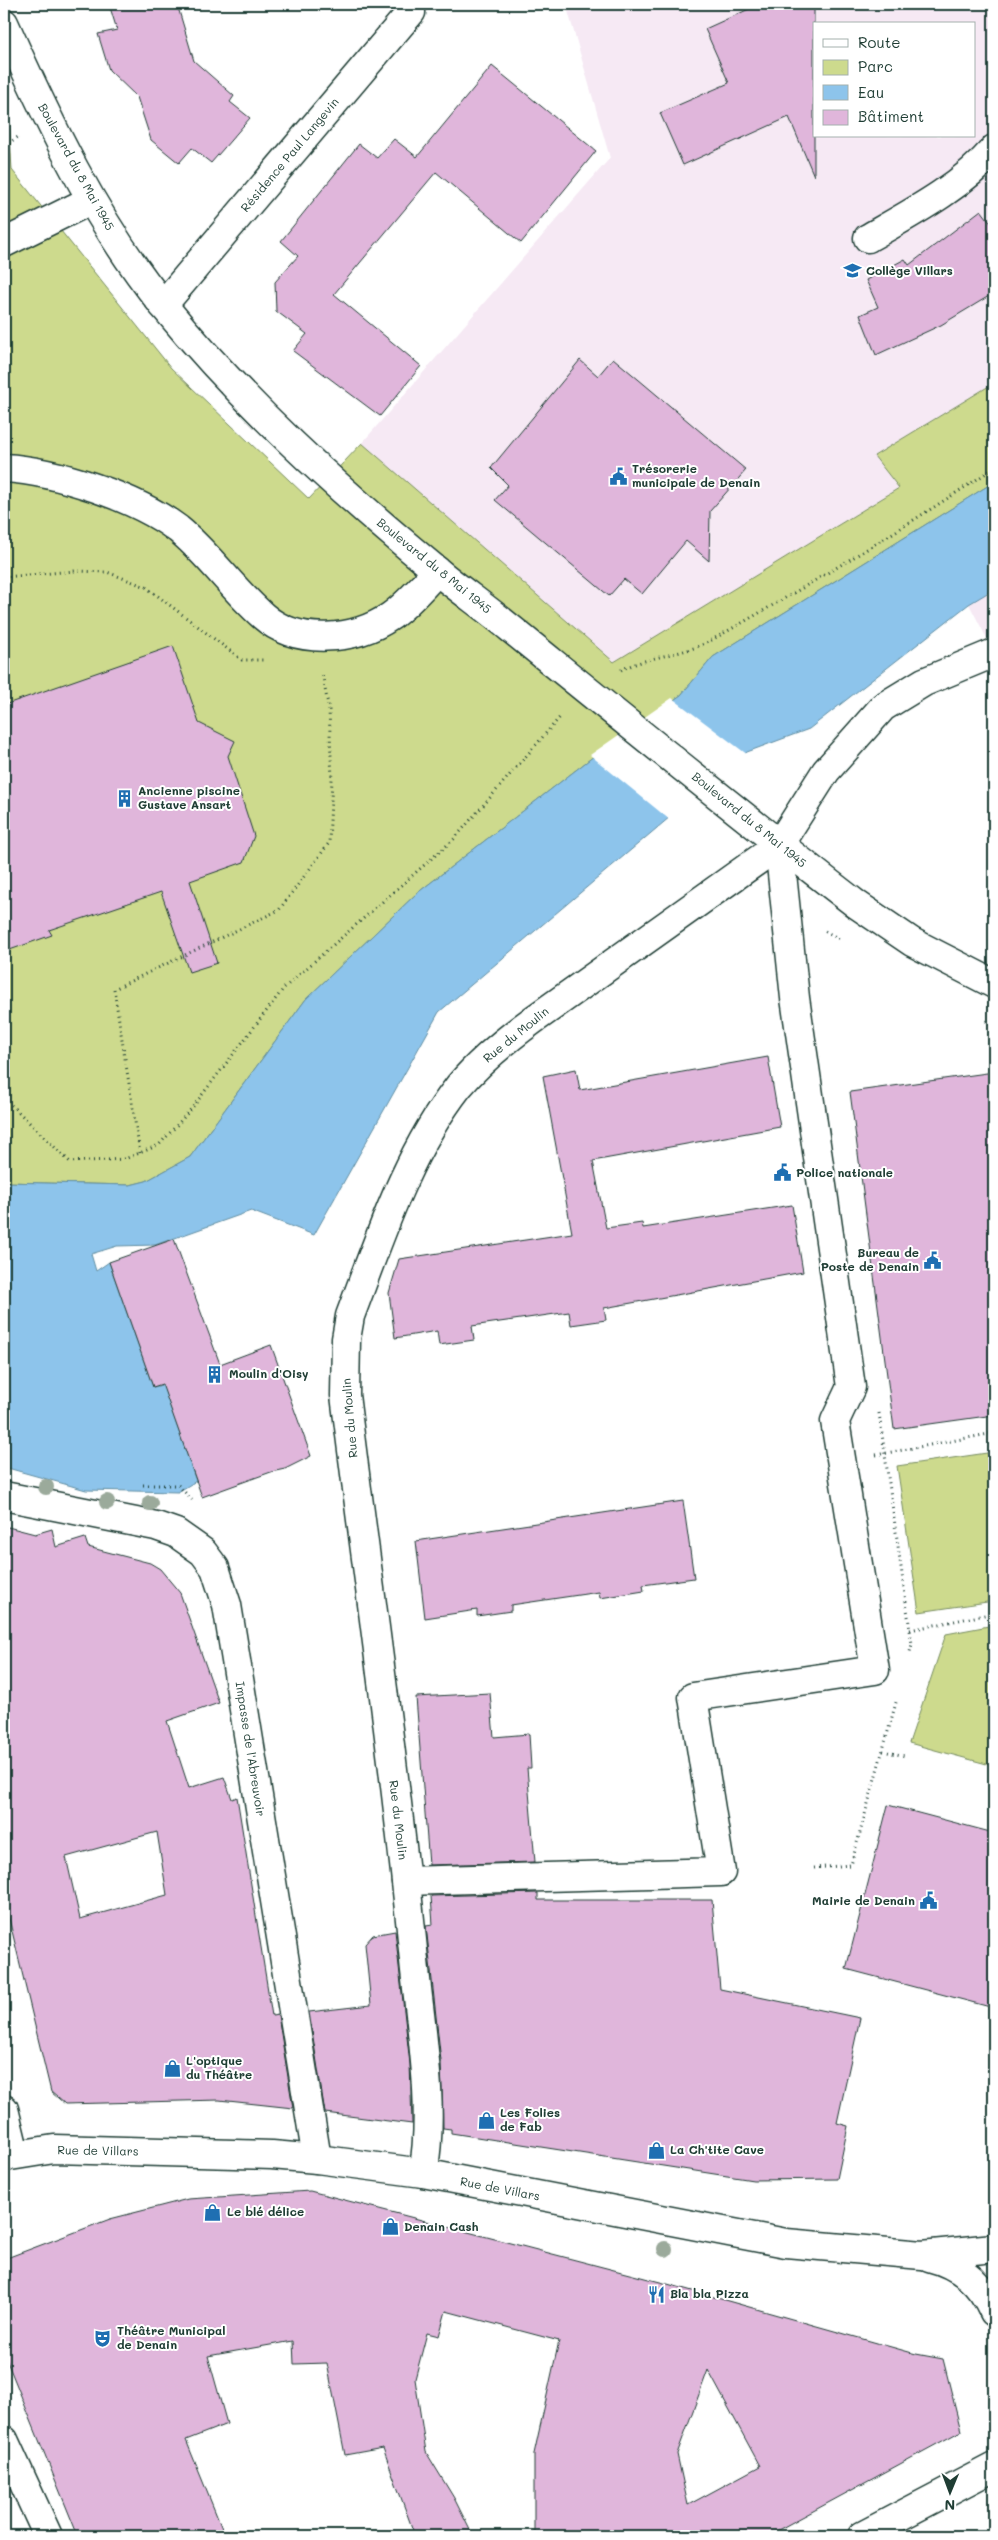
<svg xmlns="http://www.w3.org/2000/svg" width="998" height="2540" viewBox="0 0 998 2540" font-family="Mali,sans-serif">
<style>
.built{fill:#f6e9f4;fill-rule:evenodd}
.green{fill:#cdda8d;stroke:#768c60}
.water{fill:#8dc4eb;stroke:#618ea2}
.pier{fill:#fff}
.building{fill:#e0b6db;stroke:#1f3d34;fill-rule:evenodd}
.lines{fill:none;stroke-linecap:round;stroke-linejoin:round}
.minor-casing{stroke:#1f3d34;stroke-width:31}
.path{stroke:#1f3d34;stroke-width:3;stroke-dasharray:1 4;stroke-linecap:butt}
.minor{stroke:#fff;stroke-width:28}
.tree{fill:#9baa9b}
.labels{text-anchor:middle;stroke-width:4;stroke-linejoin:round;paint-order:stroke}
.street-label{font-size:12px;fill:#1f3d34;stroke:#fff}
.poi-label{font-size:12px;font-weight:bold;fill:#1f3d34;stroke:#fff;text-anchor:start}
</style>
<rect width="100%" height="100%" fill="#fff"/>
<filter id="ink" filterUnits="userSpaceOnUse"><feTurbulence type="fractalNoise" baseFrequency=".02" numOctaves="2"/><feDisplacementMap in="SourceGraphic" scale="10" xChannelSelector="R" yChannelSelector="G"/><feConvolveMatrix kernelMatrix="1 2 1 2 8 2 1 2 1" color-interpolation-filters="sRGB"/></filter>
<g filter="url(#ink)">
<g class="built">
<path d="M566,4h428v379l-120,73 25,32 -285,174 -252,-219 248,-285zM814,24h160v112h-160z"/>
<path d="M994,589v63l-25,-48z"/>
</g>
<g class="green">
<path d="M4,108l5,11 3,51 159,198 138,131 53,-56 252,219 285,-174 -25,-32 120,-73v99l-281,175 -32,38 -87,61 -178,138 -110,105 -116,158 -44,24 -16,4 -126,-3z"/>
<path d="M994,1452v149l-75,11 -22,-146z"/>
<path d="M994,1625v141l-85,-23 37,-109z"/>
</g>
<path class="water" d="M994,482v107l-25,15 -160,125 -62,23 -308,260 -125,223 -63,-24 -96,34 -38,1 -26,8 5,17 13,-9 44,125 10,-2 33,96 -18,11 -92,-2 -82,-23v-285l126,3 16,-4 44,-24 116,-158 110,-105 178,-138 87,-61 32,-38z"/>
<path class="pier" d="M672,698l76,57 -78,65 -80,-65z"/>
<g class="building">
<path d="M109,4h68l17,57 40,35 -4,6 20,16 -39,45 -19,-15 -13,15 -28,-23 -14,-43 -28,-27 -11,-36 19,-4z"/>
<path d="M760,4h54v172l-25,-59 -106,48 -23,-52 69,-30 -24,-54z"/>
<path d="M492,66l104,85 -75,92 -85,-71 -102,122 87,72 -41,50 -87,-65 14,-17 -31,-23 -1,-29 23,-26 -17,-15 78,-97 18,14 17,-19 23,18z"/>
<path d="M981,210l13,17v66l-53,32 -65,30 -16,-40 18,-8 -12,-27 39,-21 4,6z"/>
<path d="M613,358l133,112 -36,41 -1,50 -23,-20 -44,53 -18,-15 -15,17 -114,-96 13,-15 -17,-17 89,-108 18,16z"/>
<path d="M173,646l26,77 36,18 -7,15 26,80 -10,26 -54,19 27,82 -28,9 -28,-80 -112,38 3,5 -48,17v-247z"/>
<path d="M768,1057l12,70 -187,34 13,67 36,-5 1,5 149,-23 11,67 -199,36 2,12 -35,5 -2,-13 -97,14 2,14 -35,5 -2,-14 -42,7 -6,-45 10,-34 173,-26 -29,-157 33,-7 4,21z"/>
<path d="M994,1072v343l-100,14 -44,-337z"/>
<path d="M174,1239l46,125 51,-19 40,111 -26,13 -14,3 -69,25 -40,-113 -9,3 -44,-125z"/>
<path d="M683,1501l11,77 -51,7 1,6 -44,7 -1,-6 -88,13v6l-34,5v-6l-52,8 -9,-77z"/>
<path d="M4,1526l31,8 17,-5 4,18 29,-9 3,9 62,16 10,6 20,24 39,110 -52,18 22,67 35,-11 8,22 5,-2 35,219 6,-1 15,93 -74,-8 -154,4 -14,-12 -47,-194zM157,1832l10,63 -87,24 -14,-62z"/>
<path d="M490,1693l4,44 35,-3 2,34h-4l8,94 -106,3 -13,-168z"/>
<path d="M888,1805l106,28v175l-148,-39z"/>
<path d="M538,1893v7h174l8,89 140,29 -23,105 11,3 -11,53 -84,1 -302,-47v-4l-8,-1 -2,-67 -15,-135 7,-1 -2,-29z"/>
<path d="M395,1931l15,133 2,60 -87,-11 -16,-101 62,-7 -6,-61 8,-9z"/>
<path d="M310,2191l354,92 252,71 27,5 18,72 -194,105h-233v-82l25,-113 -113,-30 -7,25 -12,-3 -12,46 11,73 28,46 19,38h-58l-32,-88 -38,7 -18,-92 -33,1 -1,-23 -85,15 19,68 -41,16 39,96h-147l-74,-182v-95l106,-40 78,-20zM708,2370l52,96 -72,39 -11,-51z"/>
</g>
<g class="lines">
<defs>
<g id="minor">
<path d="M4,23c44,98 91,198 159,282 80,98 176,185 273,265 24,20 50,38 74,58 115,93 229,186 346,276l56,38 82,42"/>
<path d="M868,238c42,-24 95,-52 126,-89"/>
<path d="M4,243l87,-43"/>
<path d="M163,305l248,-293 -2,-8"/>
<path d="M4,468c52,3 132,29 174,61 32,26 54,60 85,87 34,30 92,25 128,0 17,-12 32,-30 46,-45"/>
<path d="M4,1496l152,30 20,7 27,19 12,16 12,37 90,554"/>
<path d="M406,1881l315,-9 -28,-175 182,-27 -40,-249 16,-34 -56,-389 -16,-153 47,-74 57,-64 41,-25 70,-29"/>
<path d="M4,2109l11,45"/>
<path d="M4,2157l50,-8 218,6 45,4 106,14 363,70 136,12 72,-7"/>
<path d="M423,2173c13,-68 -4,-153 -10,-223 -18,-185 -45,-370 -68,-555l1,-56 4,-23c30,-79 56,-162 109,-230 21,-25 48,-47 74,-66l246,-175"/>
<path d="M929,2257c31,8 52,25 65,55"/>
<path d="M4,2440l44,96"/>
<path d="M862,2536l132,-69"/>
</g>
</defs>
<use href="#minor" class="minor-casing"/>
<g class="path">
<path d="M4,146l14,-9"/>
<path d="M4,577l71,-6 32,1 39,15 96,73h21"/>
<path d="M621,670c27,-14 62,-15 87,-28 97,-54 194,-113 286,-174"/>
<path d="M825,931l16,9"/>
<path d="M986,1021l8,5"/>
<path d="M4,1098l66,64 55,-3 34,-14 33,-37 92,-120 170,-149 107,-123"/>
<path d="M140,1153l-26,-164 165,-79 50,-67 3,-64 -3,-69 -7,-37"/>
<path d="M879,1413l33,231 -2,8"/>
<path d="M876,1455l118,-22"/>
<path d="M143,1485h35l14,15"/>
<path d="M910,1630l84,-17"/>
<path d="M883,1751l22,5"/>
<path d="M814,1868l37,-3 46,-166"/>
</g>
<use href="#minor" class="minor"/>
</g>
<g class="tree">
<circle cx="46" cy="1487" r="8"/>
<circle cx="107" cy="1502" r="8"/>
<circle cx="150" cy="1503" r="8"/>
<circle cx="665" cy="2249" r="8"/>
</g>
</g>
<defs>
<symbol id="school-bare" viewBox="-9 -9 18 18"><path d="M0-5L7-2L0 1L-7-2ZM-4 1L0 2.5L4 1V4Q0 6-4 4Z" fill="#1f6fb2" stroke="#fff" stroke-width="2.5" paint-order="stroke"/></symbol>
<symbol id="civic-bare" viewBox="-9 -9 18 18"><path d="M-.6-6.5H3V-4.5H.6V-3L4-1V1h2V6H-6V1h2V-1L-.6-3ZM-1.2 2.5V6h2.4V2.5Z" fill="#1f6fb2" stroke="#fff" stroke-width="2.5" paint-order="stroke"/></symbol>
<symbol id="building-bare" viewBox="-9 -9 18 18"><path d="M-4-6H4V6H1V3H-1V6H-4ZM-2.5-4.3h1.7v1.8h-1.7ZM.8-4.3h1.7v1.8H.8ZM-2.5-1h1.7V.8h-1.7ZM.8-1h1.7V.8H.8Z" fill="#1f6fb2" stroke="#fff" stroke-width="2.5" paint-order="stroke"/></symbol>
<symbol id="shop-bare" viewBox="-9 -9 18 18"><path d="M-5-2.5h2.3a2.7 3.5 0 0 1 5.4 0H5L5.5 6h-11ZM-1.5-2.5h3a1.5 2.3 0 0 0-3 0Z" fill="#1f6fb2" stroke="#fff" stroke-width="2.5" paint-order="stroke"/></symbol>
<symbol id="restaurant-bare" viewBox="-9 -9 18 18"><path d="M-5-6h1v4h1v-4h1v4h1v-4h1v5L-1.5 .5V6h-2V.5L-5-1ZM5-6V6H3V1.5H1.5Q1.5-4 5-6Z" fill="#1f6fb2" stroke="#fff" stroke-width="2.5" paint-order="stroke"/></symbol>
<symbol id="theatre-bare" viewBox="-9 -9 18 18"><path d="M-5-5.5Q0-4 5-5.5V0Q5 5 0 6Q-5 5-5 0ZM-3.3-2.5H-1v1.5H-3.3ZM1-2.5H3.3v1.5H1ZM-2.8 1Q0 5.5 2.8 1Z" fill="#1f6fb2" stroke="#fff" stroke-width="2.5" paint-order="stroke"/></symbol>
</defs>
<g fill-rule="evenodd">
<use href="#school-bare" x="840" y="258" width="25" height="25"/>
<use href="#civic-bare" x="606" y="464" width="25" height="25"/>
<use href="#building-bare" x="112" y="786" width="25" height="25"/>
<use href="#civic-bare" x="770" y="1160" width="25" height="25"/>
<use href="#civic-bare" x="920" y="1248" width="25" height="25"/>
<use href="#building-bare" x="202" y="1362" width="25" height="25"/>
<use href="#civic-bare" x="916" y="1888" width="25" height="25"/>
<use href="#shop-bare" x="160" y="2056" width="25" height="25"/>
<use href="#shop-bare" x="474" y="2108" width="25" height="25"/>
<use href="#shop-bare" x="644" y="2138" width="25" height="25"/>
<use href="#shop-bare" x="200" y="2200" width="25" height="25"/>
<use href="#shop-bare" x="378" y="2214" width="25" height="25"/>
<use href="#restaurant-bare" x="644" y="2282" width="25" height="25"/>
<use href="#theatre-bare" x="90" y="2326" width="25" height="25"/>
</g>
<g class="labels">
<g class="street-label">
<text transform="translate(290 155) rotate(-50)" y="4">Résidence Paul Langevin</text>
<text transform="translate(76 167) rotate(61)" y="4">Boulevard du 8 Mai 1945</text>
<text transform="translate(434 566) rotate(39)" y="4">Boulevard du 8 Mai 1945</text>
<text transform="translate(749 820) rotate(39)" y="4">Boulevard du 8 Mai 1945</text>
<text transform="translate(516 1035) rotate(-39)" y="4">Rue du Moulin</text>
<text transform="translate(350 1418) rotate(-95)" y="4">Rue du Moulin</text>
<text transform="translate(250 1749) rotate(81)" y="4">Impasse de l'Abreuvoir</text>
<text transform="translate(398 1820) rotate(83)" y="4">Rue du Moulin</text>
<text transform="translate(98 2151) rotate(1)" y="4">Rue de Villars</text>
<text transform="translate(500 2189) rotate(11)" y="4">Rue de Villars</text>
</g>
<g class="poi-label">
<text x="866" y="275">Collège Villars</text>
<text x="632" y="473">Trésorerie<tspan x="632" dy="14">municipale de Denain</tspan></text>
<text x="138" y="795">Ancienne piscine<tspan x="138" dy="14">Gustave Ansart</tspan></text>
<text x="796" y="1177">Police nationale</text>
<text x="919" y="1257" text-anchor="end">Bureau de<tspan x="919" dy="14">Poste de Denain</tspan></text>
<text x="229" y="1378">Moulin d'Oisy</text>
<text x="915" y="1905" text-anchor="end">Mairie de Denain</text>
<text x="186" y="2065">L'optique<tspan x="186" dy="14">du Théâtre</tspan></text>
<text x="500" y="2117">Les Folies<tspan x="500" dy="14">de Fab</tspan></text>
<text x="670" y="2154">La Ch'tite Cave</text>
<text x="227" y="2216">Le blé délice</text>
<text x="404" y="2231">Denain Cash</text>
<text x="670" y="2298">Bla bla Pizza</text>
<text x="117" y="2335">Théâtre Municipal<tspan x="117" dy="14">de Denain</tspan></text>
</g>
</g>
<rect width="998" height="2540" fill="none" stroke="#fff" stroke-width="20"/>
<rect x="10" y="10" width="978" height="2520" fill="none" stroke="#1f3d34" stroke-width="2" filter="url(#ink)"/>
<rect x="813" y="22" width="162" height="115" fill="#ffffff" stroke="#a5b1ae"/>
<rect x="823" y="39" width="25" height="8" fill="#ffffff" stroke="#a5b1ae"/>
<text x="858" y="48" font-size="15" fill="#1f3d34">Route</text>
<rect x="823" y="60" width="25" height="15" fill="#cdda8d" stroke="#a5b1ae"/>
<text x="858" y="72" font-size="15" fill="#1f3d34">Parc</text>
<rect x="823" y="85" width="25" height="15" fill="#8dc4eb" stroke="#a5b1ae"/>
<text x="858" y="98" font-size="15" fill="#1f3d34">Eau</text>
<rect x="823" y="110" width="25" height="15" fill="#e0b6db" stroke="#a5b1ae"/>
<text x="858" y="122" font-size="15" fill="#1f3d34">Bâtiment</text>
<g transform="translate(950 2492) rotate(181)" stroke="#ffffff" stroke-width="4" paint-order="stroke">
<path d="M0-4L9 19L0 12L-9 19Z" fill="#1f3d34"/>
<text y="-8" font-size="14" font-weight="bold" text-anchor="middle" fill="#1f3d34">N</text>
</g>
</svg>
